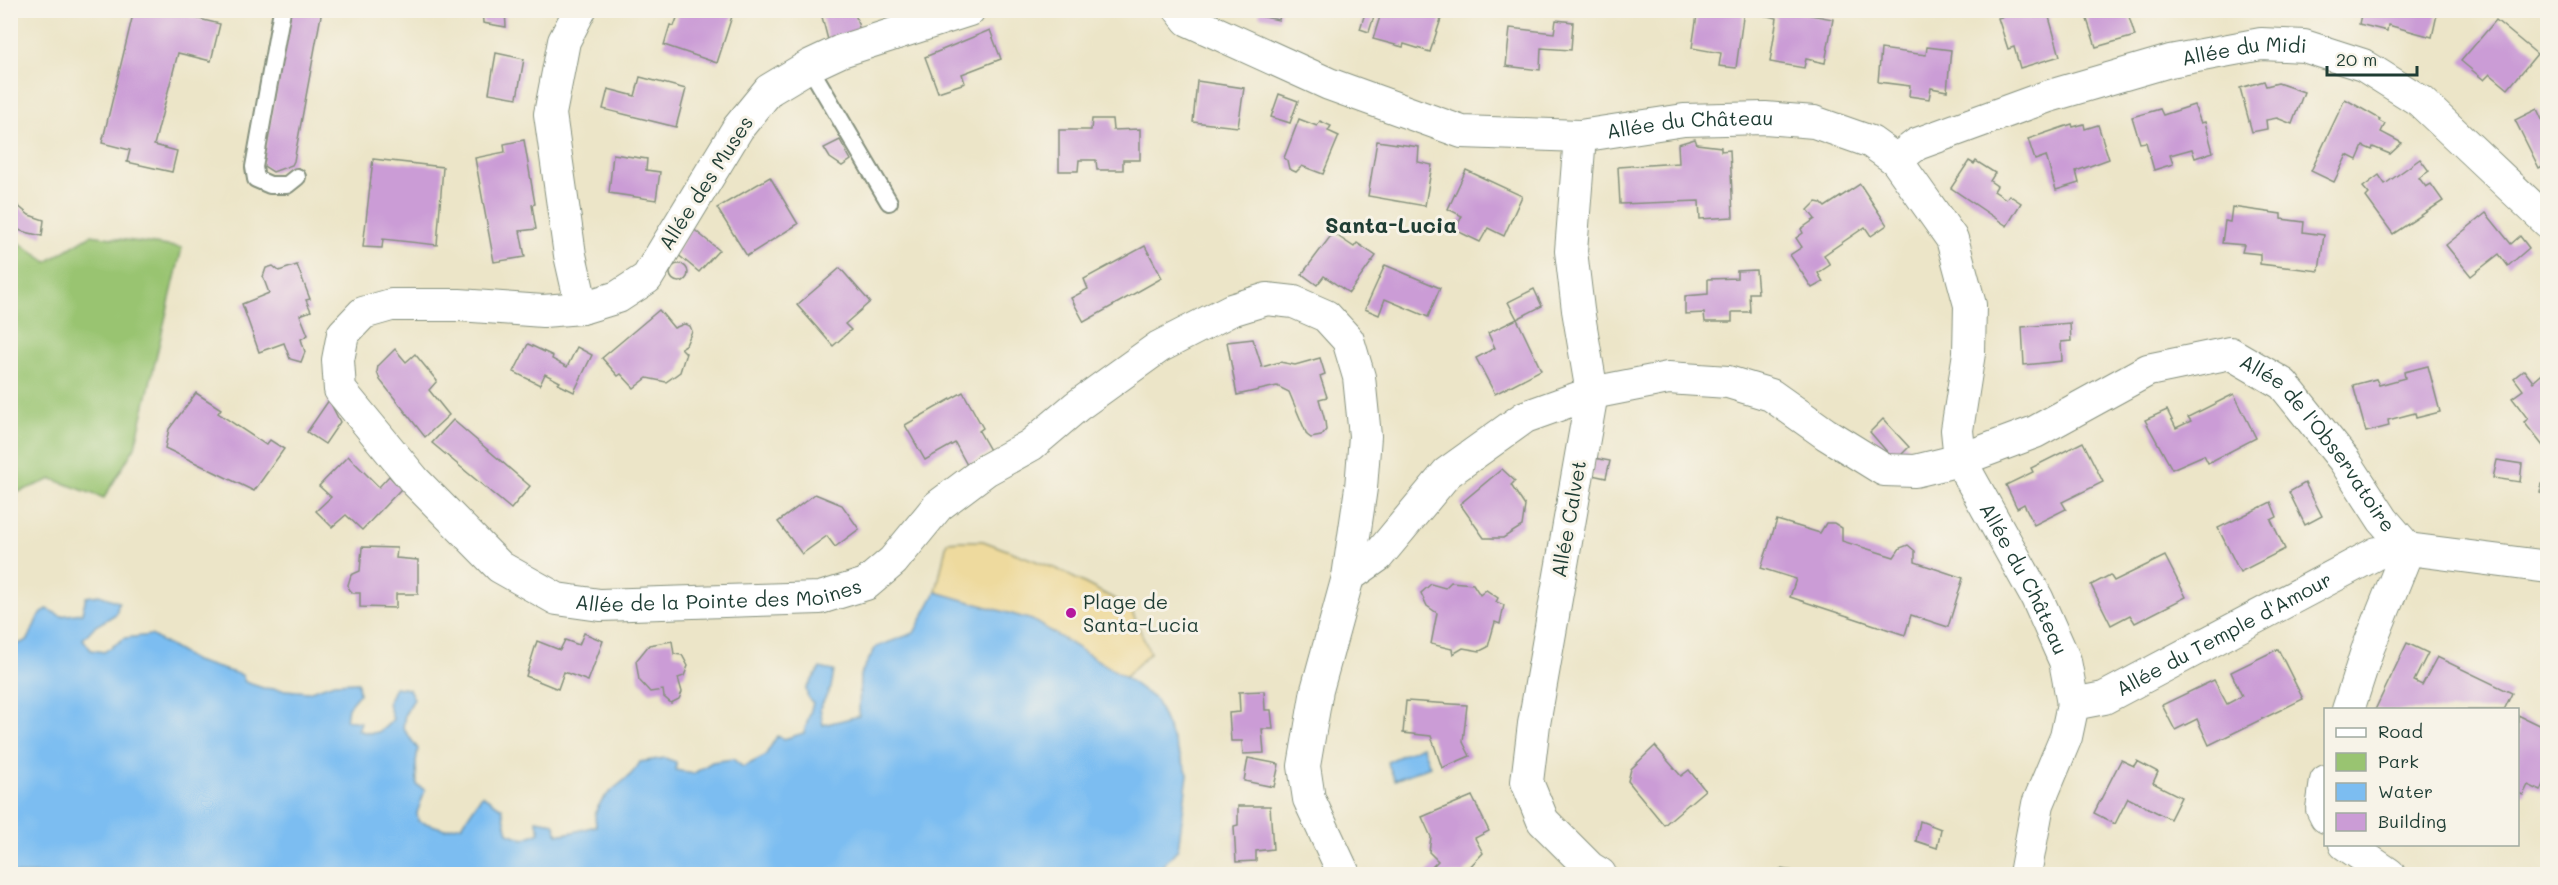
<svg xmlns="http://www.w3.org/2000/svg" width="2558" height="885" viewBox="0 0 2558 885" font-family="Mali,sans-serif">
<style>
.green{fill:#99c471;stroke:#5c8052;stroke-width:1.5}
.sand{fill:#eeda9e;stroke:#868c69;stroke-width:1.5}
.water{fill:#7cbdf1;stroke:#4e7d92;stroke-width:1.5}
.building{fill:#cb9cd6}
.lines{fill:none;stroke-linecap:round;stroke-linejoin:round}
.lane-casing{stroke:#86917e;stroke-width:20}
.street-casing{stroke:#86917e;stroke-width:34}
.lane{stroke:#fff;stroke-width:16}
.street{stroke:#fff;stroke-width:32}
.poi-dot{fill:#b5179e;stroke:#f7f3e8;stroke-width:2}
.labels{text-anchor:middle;stroke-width:6;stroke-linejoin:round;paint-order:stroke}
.street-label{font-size:20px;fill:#1f3d34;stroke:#f7f3e8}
.poi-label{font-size:20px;fill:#1f3d34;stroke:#f7f3e8;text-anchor:start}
.quarter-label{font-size:22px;font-weight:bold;fill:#1f3d34;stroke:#f7f3e8}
</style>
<rect width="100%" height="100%" fill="#f7f3e8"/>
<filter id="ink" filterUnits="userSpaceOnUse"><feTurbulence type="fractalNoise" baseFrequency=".0167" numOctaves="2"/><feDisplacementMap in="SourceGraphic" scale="12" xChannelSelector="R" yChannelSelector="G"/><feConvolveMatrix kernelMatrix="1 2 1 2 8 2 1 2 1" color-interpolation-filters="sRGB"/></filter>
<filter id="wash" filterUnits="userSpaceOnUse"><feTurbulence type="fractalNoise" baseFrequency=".008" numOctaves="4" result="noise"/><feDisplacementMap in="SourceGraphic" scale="24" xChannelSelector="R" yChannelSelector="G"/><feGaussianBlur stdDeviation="1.35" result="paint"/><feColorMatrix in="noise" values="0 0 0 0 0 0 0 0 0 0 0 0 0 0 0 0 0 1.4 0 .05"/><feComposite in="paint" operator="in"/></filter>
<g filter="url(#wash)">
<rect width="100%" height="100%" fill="#ece5c8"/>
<path class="green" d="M91,235l91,13 -47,199 -31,51 -52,-19 -41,16v-258l36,25z"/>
<path class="sand" d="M961,541h22l74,28 73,38 20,46 -25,24 -93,-57 -96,-28 11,-50z"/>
<g class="water">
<path d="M936,592l96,28 93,57 31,23 32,74 -10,75 -23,25h-1144v-230l5,1 12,-5 10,-23 9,-8 14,7 21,-3 4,-16 13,-2 20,7 -3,12 -22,13 -11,12 8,11 13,2 21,-14 26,-3 44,26 47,14 3,7 18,6 45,4 26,-9 24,-1 1,12 -11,13 -2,13 15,2 -3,8c17,7 24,2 35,-11l-5,-16 7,-16 14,2 5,10 -9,15 -2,14 15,21 -2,13 1,23 8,5 -8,23 1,8 27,8 17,-4 20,-30 20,13 6,25 16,6 16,-7 -4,-12 18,3 4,11c15,0 24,-5 38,-8 0,-4 -2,-11 0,-14 7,-22 34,-30 44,-50l25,-4 11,4v8l17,4 19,-12 21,-3 10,8 22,-11 12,-20 7,3 20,-6 9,-30 -5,-5 -2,-9 14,-21 14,3 -3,16 -11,21 3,17 36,-9 1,-41 16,-28 38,-14z"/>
<path d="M1422,746l8,20 -35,14 -8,-18z"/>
</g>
<g id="blocks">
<g class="building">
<path d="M134,10h55l-2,6 33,8 -9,37 -33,-8 -24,92 23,6 -5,21 -45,-10 3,-12 -28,-7z"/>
<path d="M291,10h31l-28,151 -2,4 -19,7 -11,-7z"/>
<path d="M482,10h23l1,17 -23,-4z"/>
<path d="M680,10l10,3 1,-3h43l-17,53 -53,-18 6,-20 4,1z"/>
<path d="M829,10h25l6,21 -32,9 -7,-27z"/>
<path d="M1260,10h21l-2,10 -20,-4z"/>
<path d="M1366,10h10l-7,22 -9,-3z"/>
<path d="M1382,10h42l18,6 -12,36 -26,-8 -1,3 -30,-8z"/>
<path d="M1706,10h38l-8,58 -17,-2 2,-13 -29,-5 5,-33 9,1z"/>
<path d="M1762,10h21l50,9 -8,44 -19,-4 -2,9 -34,-6 7,-44 -15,-3z"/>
<path d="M2022,10h25l13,46 -40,12 -6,-21 -6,2 -10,-31z"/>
<path d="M2084,10h43l8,26 -39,11z"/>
<path d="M2362,10h76l-6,27 -44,-12 -1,6 -28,-7z"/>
<path d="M1556,20l17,2 -2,28 -30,-2 -1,22 -34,-4 4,-38 44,5z"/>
<path d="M2496,20l41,34 -29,35 -18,-15 -6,6 -23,-19z"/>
<path d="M990,30l11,29 -39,15 3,9 -27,9 -13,-35z"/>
<path d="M1927,47l24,3 -4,41 -16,-3 -2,11 -20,-3 1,-10 -32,-4 3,-33 45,6z"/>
<path d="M496,53l28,6 -7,39 -28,-5z"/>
<path d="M640,77l46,12 -10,38 -73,-18 5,-20 27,7z"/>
<path d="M1197,81l47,7 -6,39 -45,-5z"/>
<path d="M2264,81l2,5 12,-3 26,9 -12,32 -15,-6 -11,2 1,9 -15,3 -12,-44z"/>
<path d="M1279,94l19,7 -8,22 -19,-6z"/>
<path d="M2345,99l35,20 -1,2 6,3 -4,8 21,11 -12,11 -17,-7 -1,3 -9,-4 -6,14 -10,-5 -13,27 -23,-11z"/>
<path d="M2194,105l7,18 4,-1 8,30 -18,6 -3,-9 -22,6 3,9 -19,6 -8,-28 -6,1 -8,-26 28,-8 3,6z"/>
<path d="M2537,109l7,15 3,-2v42l-8,4 -24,-48z"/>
<path d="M1092,119h20l1,11 27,-1v31h-17v10h-26l-1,-10h-17l-1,11h-19v-41h32z"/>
<path d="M1299,119l18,7 3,-5 11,5 -3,5 11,5 -16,38 -21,-8 -6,6 -7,-3 -2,-9 -3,-2z"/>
<path d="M2072,124l1,3 11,-3 1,5 13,-4 11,34 -33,12 3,12 -23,7 -10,-34 -11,4 -7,-21z"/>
<path d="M1695,139l2,5 24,3v4l9,-1 3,67 -33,2 -1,-18 -79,3 -2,-37 61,-4 -1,-19z"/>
<path d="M524,140l11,64 -3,1 4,24 -16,2 5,26 -31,5 -19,-104 30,-6 -1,-8z"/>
<path d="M840,140l11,20 -9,6 -12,-8 -6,-10z"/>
<path d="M1377,141l42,6 -1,15 14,3 -7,41 -57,-10z"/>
<path d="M613,154l34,5 -1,11 14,2 -4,28 -47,-7z"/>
<path d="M373,159l70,8 -6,78 -54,-6 -1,9 -19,-1z"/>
<path d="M2420,159l9,12 -10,7 7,9 5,-3 12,17 -50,33 -27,-37 3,-3 -6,-7 16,-12 6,9z"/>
<path d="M1969,161l5,3 2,-3 19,12 -5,8 7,5 -3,5 12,8 3,-4 12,8 -14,23 -56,-38z"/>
<path d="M1466,170l56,26 -18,40 -16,-8 -8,14 -25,-12 7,-14 -14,-7z"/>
<path d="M770,177l28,47 -51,32 -30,-48z"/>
<path d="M1860,184l27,41 -16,11 -6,-9 -41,28 6,10 -12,8 5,9 -11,6 -22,-33 12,-8 -6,-9 7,-5 -2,-4 14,-10 -7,-9 8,-8 5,1 4,4z"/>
<path d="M10,199l19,16 15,5 -2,16 -21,-5 -11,-9z"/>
<path d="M2232,207l49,7v5l23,3 -1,10 21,3 -5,36 -59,-7v-10l-18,-2 2,-7 -22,-2 3,-22 5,1z"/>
<path d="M2486,213l25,31 9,-8 9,12 -21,18 -9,-12 -28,22 -25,-31z"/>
<path d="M691,227l28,23 -20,22 -23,-19z"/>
<path d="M1333,233l21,14 3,-4 19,13 -27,37 -25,-17 -7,9 -15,-11z"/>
<path d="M1145,246l17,32 -78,44 -13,-24 17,-9 -4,-10z"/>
<circle cx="679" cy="273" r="9"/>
<path d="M297,265l13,34 -4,1 5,11 -11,4 8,20 -7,4 4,13 -4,10 -11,-3 -6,-16 -25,9 -17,-48 27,-11 -6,-16 3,-9 7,-2 6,5z"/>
<path d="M1385,265l55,23 -12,29 -43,-18 -6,16 -14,-6z"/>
<path d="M840,268l30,34 -25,22 6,6 -18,16 -36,-41z"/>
<path d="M1756,270l2,23h-9l1,19h-18v10h-27l-1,-9 -19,1v-18l23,-2v-15l29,-1v-7z"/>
<path d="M1534,289l8,17 -25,13 -9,-17z"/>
<path d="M659,310l15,18 10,-4 6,2 2,5 -6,14 -5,3 5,5 -6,19 -14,10 -19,-4 -13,10 -13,-14 -3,2 -16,-18z"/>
<path d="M1517,319l24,51 -46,24 -19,-36 19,-10 -7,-15z"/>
<path d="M2070,323l1,18 -10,1 1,19 -38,4 -2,-38z"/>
<path d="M1253,339l9,28 18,-5 15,3 25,-7 5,16 -5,2 7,21 -8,2 6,22 1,9 -5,6 -10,2 -4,-3 -18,-43 -12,-6 -40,9 -10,-53z"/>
<path d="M528,344l25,12 -1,3 15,8 10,-20 15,8 -18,37 -16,-8 2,-2 -15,-8 -5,11 -26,-13z"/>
<path d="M395,349l11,13 9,-8 22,27 -8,9 20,25 -24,22 -45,-57 -3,-8 1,-6z"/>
<path d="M2428,366l12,46 -24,6 -1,-5 -27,7 1,6 -23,6 -13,-47 23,-6 3,6 26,-7 -1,-6z"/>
<path d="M2524,370l9,12 14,-12v81l-23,-29 4,-3 -16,-21 11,-8 -9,-12z"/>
<path d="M963,392l20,36 -4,3 12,21 -24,13 -12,-22 -30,17 -20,-35z"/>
<path d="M196,393l25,16 -3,4 48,32 4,-5 14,9 -30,42 -89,-43 4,-19z"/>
<path d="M2234,394l22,44 -48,25 -4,-8 -32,14 -27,-49 22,-10 9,18 15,-7 -3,-4z"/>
<path d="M329,400l11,22 -15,22 -18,-12z"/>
<path d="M1883,419l26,28 -14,14 -25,-29z"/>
<path d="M453,420l77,66 -19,23 -79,-66z"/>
<path d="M2083,442l20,40 -41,20 4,7 -32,16 -10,-21 -7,4 -11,-23 27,-13 -2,-4z"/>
<path d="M348,456l31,31 10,-11 12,13 -39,41 -16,-15 -14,12 -16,-16 15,-14 -12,-11z"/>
<path d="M1594,458l16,3 -4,17 -14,-3z"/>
<path d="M2497,460l25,4 -2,18 -27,-4z"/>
<path d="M1502,469l13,12 -4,4 14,21 -3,20 -19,12h-19l-24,-34z"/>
<path d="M2547,482v13l-7,-2 2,-9z"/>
<path d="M2305,483l17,33 -17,9 -16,-33z"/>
<path d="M815,494l27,11 17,24 -24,18 -8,-11 -25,18 -24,-32z"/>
<path d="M2271,502l6,15 -6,3 14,29 -45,23 -22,-44z"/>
<path d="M1777,520l43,13 6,-10h8l8,5v13l52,16 6,-9 8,-3 7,6v11l48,16 -15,49 -37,-12 -6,20 -115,-38 6,-18 -35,-11z"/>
<path d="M362,547l35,1 -1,10 22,2v34h-22v14l-36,-1v-14h-7l-4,-4 -1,-4 3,-10 9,-4z"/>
<path d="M2165,556l21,41 -51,26 -5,-8 -19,10 -20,-40 19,-10 4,6z"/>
<path d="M1451,582l22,2 7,11 6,-5 12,8 -2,4 8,3 -4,19 -5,-2 -7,25 -8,4 -17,-3 -10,6 -1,-5 -21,-5 6,-31 -10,-7 -6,-13 10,-9 14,4z"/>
<path d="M584,633l19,8 -15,40 -24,-9 -6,17 -32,-13 11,-35 23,9 5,-10 14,5z"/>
<path d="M672,641l2,13 8,1 6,11 -4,10 -6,2 4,14 -3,7 -8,4 -7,-6 -1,-7 -13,2 -11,-12 -3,-19 13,-16z"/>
<path d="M2407,643l21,10 -14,28 8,4 15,-28 75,36 -8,17h-129z"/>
<path d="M2278,649l25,50 -94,46 -12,-26 -22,11 -13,-25 52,-25 13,24 15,-8 -11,-24z"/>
<path d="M1264,691l1,19h6l2,19h-11l2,24 -21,1 -1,-13h-11l-2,-28 11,-1 -1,-20z"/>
<path d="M1406,701l61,4 -4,37 7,14 -28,12 -11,-32 -28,-3z"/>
<path d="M2518,715l29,14v49l-6,13 -13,-6 -5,10 -5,-2z"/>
<path d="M1655,746l26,30 8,-6 16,20 -41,35 -36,-44 3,-12z"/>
<path d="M1248,758l31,6 -5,23 -30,-6z"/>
<path d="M2121,760l13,6 3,-5 21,11 -5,11 28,14 -11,22 -42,-21 -13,26 -21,-11z"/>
<path d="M1472,796l17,35 -14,7 8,15 -20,21h-38l13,-13 -9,-9 2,-15 -9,-20z"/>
<path d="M1238,806h32l3,43 -17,2v10l-20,1 -2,-36 4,-1z"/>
<path d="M1920,821l21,8 -4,19 -21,-7z"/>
<path d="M1780,869l29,4v1h-30z"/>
</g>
</g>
</g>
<g filter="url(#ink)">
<use href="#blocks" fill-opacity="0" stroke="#86917e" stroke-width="1.5"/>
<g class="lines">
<defs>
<g id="lane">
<path d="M282,10l-28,157 2,12 14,6h17l10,-8"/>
<path d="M809,66l80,136"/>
</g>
<g id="street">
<path d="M580,10l-16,31 -14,73 20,141 12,53"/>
<path id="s1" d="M969,10l-128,41 -32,15 -40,24 -31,38 -91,150 -29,19 -36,11 -39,3 -84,-6h-68l-28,8 -20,21 -5,26 2,30 75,91 85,86 57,32 43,6 220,-7 46,-14 27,-23 45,-55 48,-36 45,-25 46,-39 82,-59 72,-37 36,-11 27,3 32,14 22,24 11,37 6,59 -4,52 -13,89 -31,113 -13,76 5,33 35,75"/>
<path id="s2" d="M1180,10l8,10 141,64 133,48 118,4 104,-16 81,-2 49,4 57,20 25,18 56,79 18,66 -1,48 -12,77 3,30 77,138 28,63 8,43"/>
<path d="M1580,136l-9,115 7,59 14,83 -58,331 -7,58 16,39 47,47 10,6"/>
<path id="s3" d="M1896,160l21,-16 129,-47 124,-36 91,-17 43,2 59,19 57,36 128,121"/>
<path id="s4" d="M1348,577l30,-21 69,-83 78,-56 67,-24 76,-15 60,4 43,13 55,39 58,36 31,1 45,-11 75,-28 113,-62 82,-17 53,31 61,76 39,60 25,29 -41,102 -19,59"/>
<path d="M2326,781l-4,28 4,8"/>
<path d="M2345,844l44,30"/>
<path id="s5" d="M2025,874l13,-70 28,-67 7,-33 31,-6 273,-145 31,-4 140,18"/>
</g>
</defs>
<use href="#lane" class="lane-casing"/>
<use href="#street" class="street-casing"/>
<use href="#lane" class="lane"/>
<use href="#street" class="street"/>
</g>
</g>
<circle class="poi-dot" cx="1071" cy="613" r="6"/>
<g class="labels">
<g class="street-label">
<text dy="7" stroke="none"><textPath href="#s3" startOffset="368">Allée du Midi</textPath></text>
<text dy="7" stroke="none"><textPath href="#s2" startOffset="538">Allée du Château</textPath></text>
<text transform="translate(706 183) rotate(-57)" y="7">Allée des Muses</text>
<text dy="7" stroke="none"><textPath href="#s4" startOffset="1128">Allée de l'Observatoire</textPath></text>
<text transform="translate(1569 519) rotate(-80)" y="7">Allée Calvet</text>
<text dy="7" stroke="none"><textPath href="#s2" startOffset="1210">Allée du Château</textPath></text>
<text dy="7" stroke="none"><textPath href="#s1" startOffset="1286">Allée de la Pointe des Moines</textPath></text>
<text dy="7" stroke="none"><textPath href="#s5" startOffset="345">Allée du Temple d'Amour</textPath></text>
</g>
<g class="poi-label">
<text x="1083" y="609">Plage de<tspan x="1083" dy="23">Santa-Lucia</tspan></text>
</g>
<g class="quarter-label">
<text x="1391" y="233">Santa-Lucia</text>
</g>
</g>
<rect width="2558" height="885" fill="none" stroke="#f7f3e8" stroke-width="36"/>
<rect x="2324" y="708" width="195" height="138" fill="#f7f3e8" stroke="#a1aaa0" stroke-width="1.5"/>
<rect x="2336" y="728" width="30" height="9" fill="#ffffff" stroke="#a1aaa0" stroke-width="1.5"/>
<text x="2378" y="738" font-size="18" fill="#1f3d34">Road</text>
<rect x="2336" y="753" width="30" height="18" fill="#99c471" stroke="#a1aaa0" stroke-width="1.5"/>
<text x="2378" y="768" font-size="18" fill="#1f3d34">Park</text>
<rect x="2336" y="783" width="30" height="18" fill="#7cbdf1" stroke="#a1aaa0" stroke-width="1.5"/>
<text x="2378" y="798" font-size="18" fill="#1f3d34">Water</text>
<rect x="2336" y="813" width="30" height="18" fill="#cb9cd6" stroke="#a1aaa0" stroke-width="1.5"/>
<text x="2378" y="828" font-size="18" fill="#1f3d34">Building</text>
<path d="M2327 66v9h90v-9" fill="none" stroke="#1f3d34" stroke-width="3"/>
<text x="2336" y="66" font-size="18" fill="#1f3d34" stroke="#f7f3e8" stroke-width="4.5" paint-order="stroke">20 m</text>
</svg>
